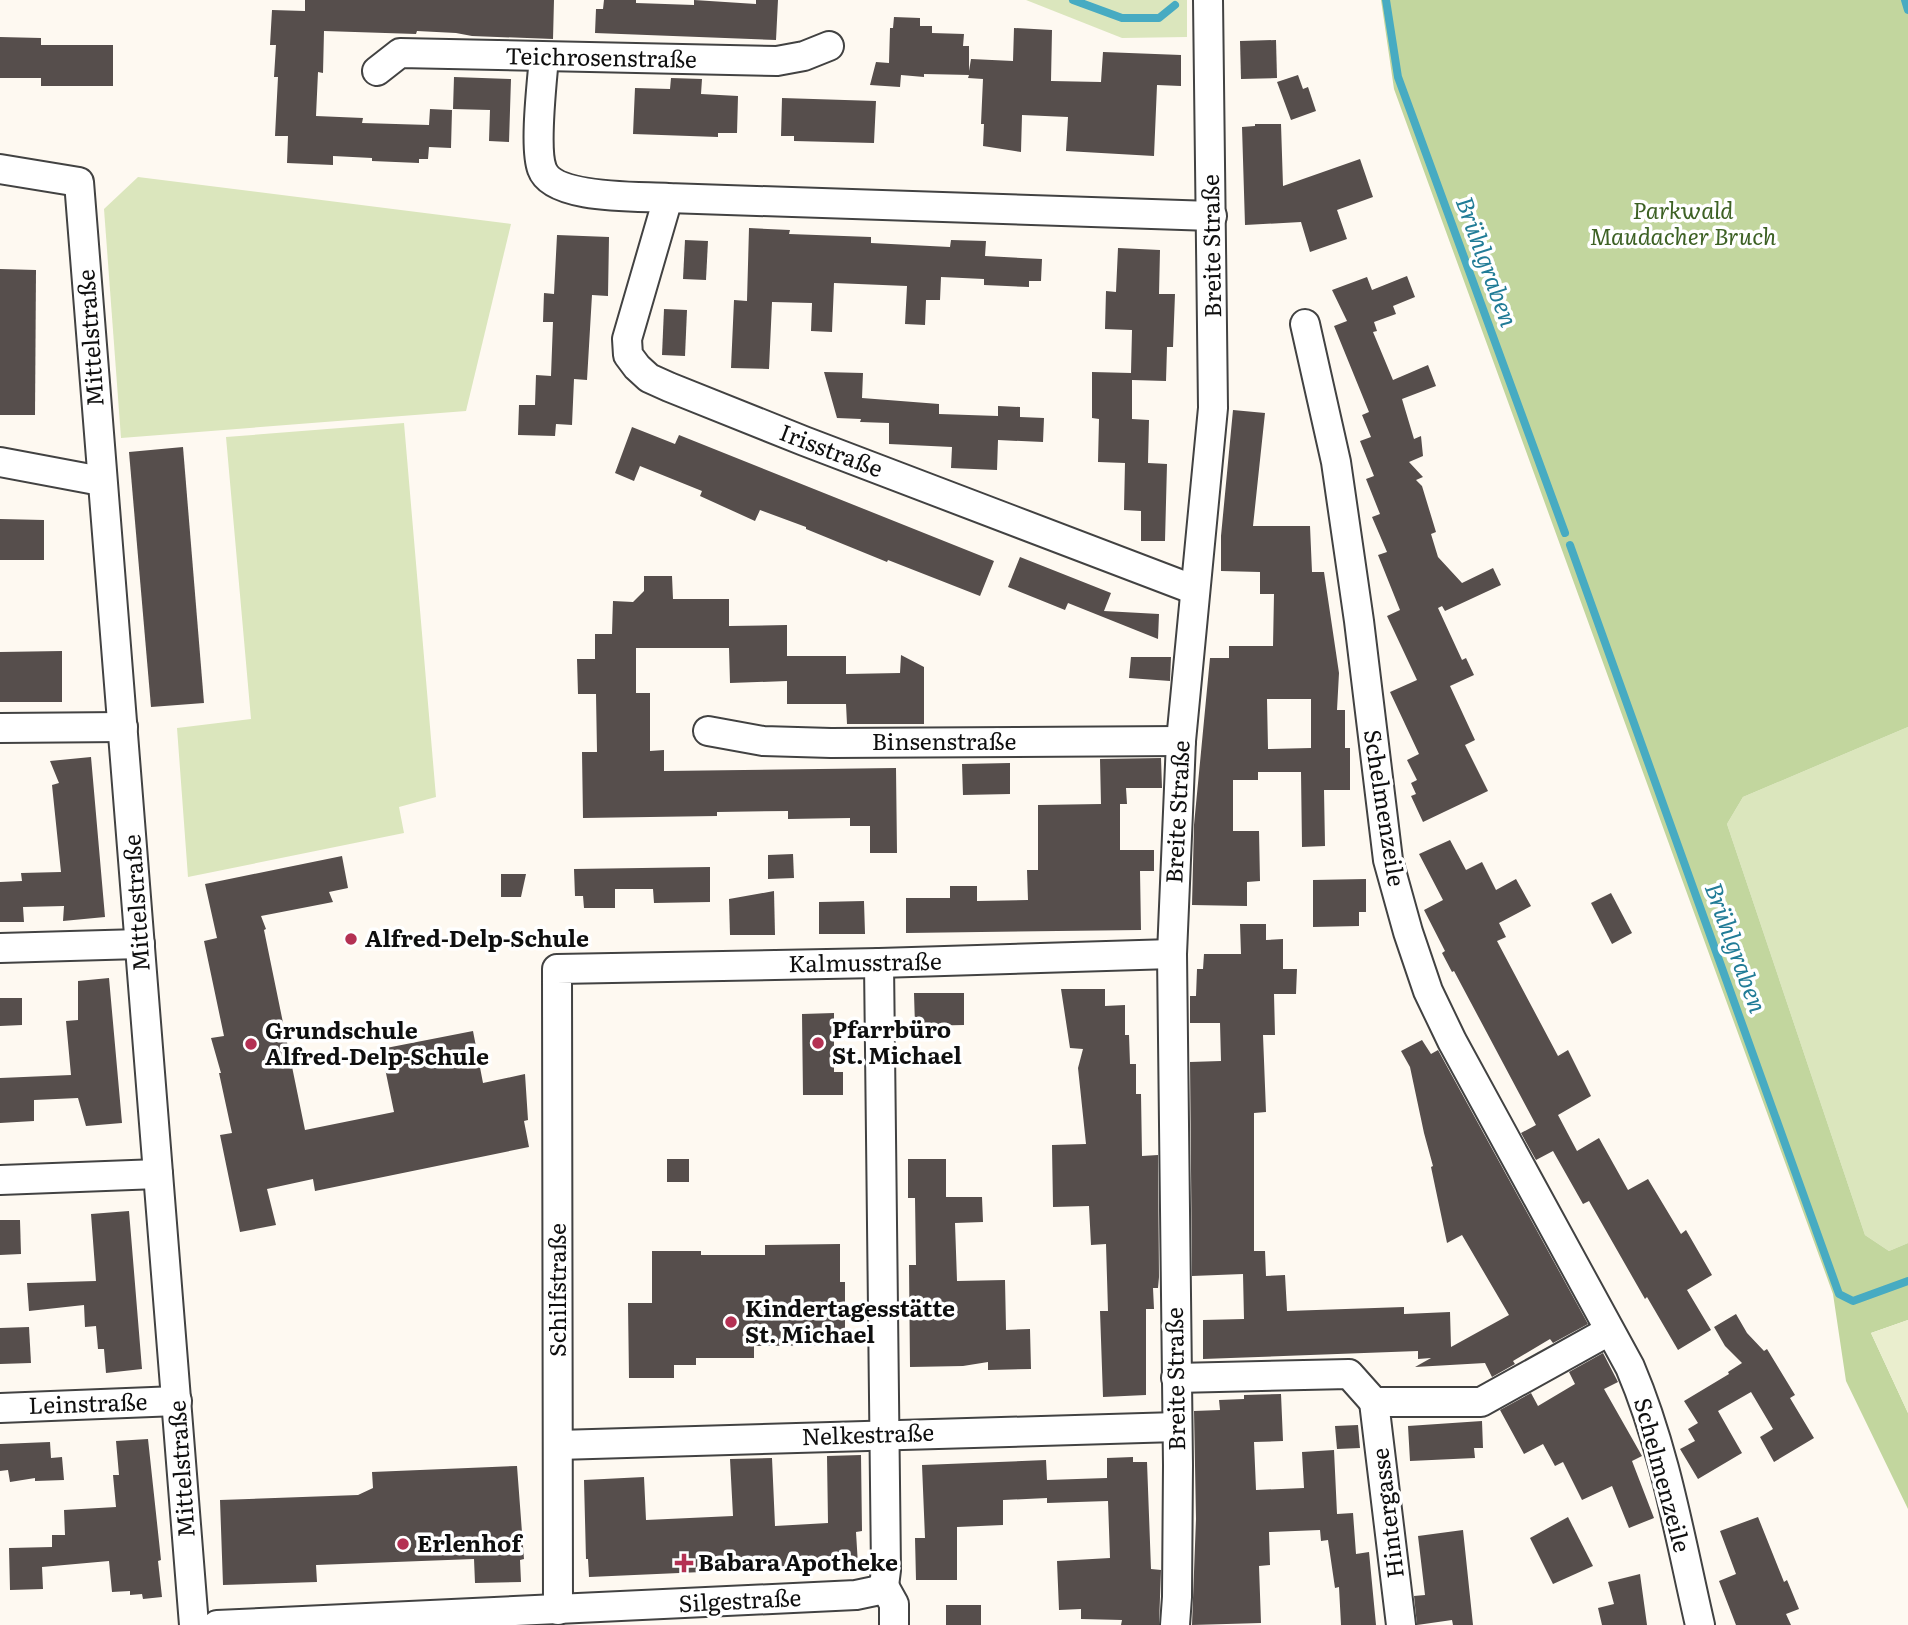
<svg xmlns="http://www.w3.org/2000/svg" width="1908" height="1625" viewBox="0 0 1908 1625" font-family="Literata,serif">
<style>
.green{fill:#dbe6bd}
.forest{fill:#c2d69e}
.pitch{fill:#eaeece}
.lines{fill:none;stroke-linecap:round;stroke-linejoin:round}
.stream{stroke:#47abc2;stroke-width:8}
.building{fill:#564e4c;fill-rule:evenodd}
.minor-casing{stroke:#424242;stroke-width:32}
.minor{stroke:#fff;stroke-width:28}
.poi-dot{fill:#b43153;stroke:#fff;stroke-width:2.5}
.labels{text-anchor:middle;stroke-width:7;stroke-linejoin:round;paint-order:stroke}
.street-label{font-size:23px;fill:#0f0f0f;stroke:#fff}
.park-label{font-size:23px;font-style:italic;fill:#3d6124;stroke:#fff}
.poi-label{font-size:23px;font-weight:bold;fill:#0f0f0f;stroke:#fff;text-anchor:start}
.water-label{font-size:24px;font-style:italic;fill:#217c97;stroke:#fff}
</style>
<rect width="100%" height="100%" fill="#fef9f1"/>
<g class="green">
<path d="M1026,0h161v37l-65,1z"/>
<path d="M138,177l373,47 -45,187 -345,27 -17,-229z"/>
<path d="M404,423l32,374 -37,10 5,26 -216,44 -11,-149 74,-9 -25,-282z"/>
<path d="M1908,727v516l-19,8 -24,-16 -138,-411 16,-27z"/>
</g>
<path class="forest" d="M1381,0h527v727l-165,70 -16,27 138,411 24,16 19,-8v77l-37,13 37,80v96l-62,-128 -13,-87 -439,-1205z"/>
<path class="pitch" d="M1908,1320v93l-37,-80z"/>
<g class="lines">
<g class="stream">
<path d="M1073,0l49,18h37l16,-13"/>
<path d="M1386,0l12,77 167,456"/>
<path d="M1905,0l3,10"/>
<path d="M1570,545l269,749 14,7 55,-20"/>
</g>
</g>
<g class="building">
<path d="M305,0h249l-1,39 -81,-3 -16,-3 -39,-2 -1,3 -92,-3 -1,42 -5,-1 -2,44 47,2 -1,5 67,2 1,-16 22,1 -1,38 -22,-1 -1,12h-9v4l-47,-2v-3l-39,-2v9l-46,-2 1,-27h-13l3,-59h-4l2,-32h-6l2,-35 33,1z"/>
<path d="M604,0h32v3l58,2v-5l62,4v-4h22l-2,40 -181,-7 1,-24h7z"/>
<path d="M894,17l26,1v8h12v7l32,1 -1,12h6v25l2,-12 42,2 1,-33 38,2 -1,51 50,1 2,-30 78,3v31l-24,-1 -3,71 -88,-5 2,-34 -46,-2 -1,37 -38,-6 1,-22h-3l2,-45 -15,-1 1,-3 -45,-1v3l-23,-2 -1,12 -30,-2 6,-23 13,1 1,-35h3z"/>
<path d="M0,37l41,1v7h72v41h-72v-8h-41z"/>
<path d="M1276,40l1,38 -36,1 -1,-38z"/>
<path d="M1298,75l5,14 5,-2 8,24 -25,9 -14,-38z"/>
<path d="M454,77l57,2 -2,63 -20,-1 1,-31 -37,-1z"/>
<path d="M671,78l31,1 -1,15 37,2 -1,37h-19v4l-85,-3 2,-46 35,1z"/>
<path d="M782,98l94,3 -2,42 -80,-2v-5h-13z"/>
<path d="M1255,124h26l2,62 77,-27 13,38 -36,13 10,29 -37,13 -9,-30 -56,3 -3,-98 13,-1z"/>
<path d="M749,228l41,2 -1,4 82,3v6l79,4 1,-7 35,1 -1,15 57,3 -1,22h-12v6l-45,-2v-6l-43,-2 -1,23h-14l-1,25 -20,-1 2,-38 -73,-3 -2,49 -21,-1 1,-28 -40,-1 -3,67 -38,-1 3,-68 13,1z"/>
<path d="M557,235l52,2 -1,59 -16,-1 -5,85 -13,-1 -2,46 -16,-1 -1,12 -37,-1 1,-30h16l1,-30 15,1 2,-54h-10l1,-29 10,1z"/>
<path d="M685,240l23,1 -2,39 -23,-1z"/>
<path d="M1118,248l42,2 -1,44h16l-2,53h-6l-1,34 -34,-1v39l17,1 -1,43 19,1 -2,77h-24v-30l-17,-1 1,-47 -27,-1 1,-43 -7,-1v-46l39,1 1,-43 -27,-1 1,-38 10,1z"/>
<path d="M0,269l36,1 -1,145h-35z"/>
<path d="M1407,276l8,21 -22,9 3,8 -22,8 3,9 -4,1 20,48 35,-15 8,21 -34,13 12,40 7,-3 2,20 -14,6 14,15 -7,3 6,6 14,46 -5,2 7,23 24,26 31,-15 8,17 -56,26 -3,-5 -4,2 24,52 4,-2 8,17 -24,11 25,54 -10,5 23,46 -65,31 -12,-26 5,-2 -5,-11 6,-3 -10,-20 12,-6 -29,-62 27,-12 -30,-64 13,-6 -22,-55 9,-3 -15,-35 8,-3 -14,-35 8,-3 -14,-35 11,-4 -9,-22 7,-3 -35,-86 13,-5 -15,-31 35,-13 5,13z"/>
<path d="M664,309l23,1 -2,46 -23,-1z"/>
<path d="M824,372l39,1 -1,25 77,6v10l59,2v-10l22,1v10l24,1 -1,24 -45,-2 -1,30 -46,-2 1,-21 -63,-3v-21l-29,-1 1,-3 -24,-1z"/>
<path d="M1233,410l32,3 -12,113h57l2,46h12l15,101 -2,37h8v38h5v42h-26l1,56 -23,1 -1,-75h-43v8h-25v51h26l1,50 -13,1v24l-55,-1 2,-80 16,-167h19v-12h44l1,-52h-14v-22l-39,-1v-35zM1267,699h44v49l-43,1z"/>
<path d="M632,427l43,17 4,-9 315,126 -14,35 -92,-36 -1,2 -81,-33v-2l-46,-17 -5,11 -55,-25 2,-5 -62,-25 -6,15 -19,-8z"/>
<path d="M183,447l21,256 -53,4 -22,-255z"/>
<path d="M0,519l44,1v40h-44z"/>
<path d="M1020,557l91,36 -7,18 55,3 -1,25 -90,-36 -3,7 -57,-23z"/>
<path d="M644,576h28l1,23h56v27l58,-1v31h59v18l54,-1 1,-18 23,12v57h-77l-1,-20h-59v-23l-57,2 -1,-35h-93v45h14v58l14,-1v21l232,-3 1,85h-27v-27h-20v-8l-62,1v-8l-71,1v4l-134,2 -1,-66h15l-1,-58h-18l-1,-35h18v-25h17l1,-33 20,1 11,-11z"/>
<path d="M62,651v51h-62v-50z"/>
<path d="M1131,657h40l-1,24 -41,-3z"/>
<path d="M91,757l14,160 -42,4 1,-15 -41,1 1,15h-24v-40l22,-1 -1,-8 40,-1 -9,-87 7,-2 -9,-22z"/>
<path d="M1161,758l1,30h-36l1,16h-7v46h34v21h-14l1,59 -235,3v-35h44v-12h27v15l51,-1 -1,-30h11v-65l63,-1 -1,-45z"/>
<path d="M1010,763v31l-47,1 -1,-31z"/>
<path d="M1450,840l16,30 16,-8 14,28 20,-11 15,27 -32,17 7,14 -9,4 61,115 10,-6 23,46 -33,19 19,36 22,-13 29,52 20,-11 33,55 5,-4 26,45 -25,15 24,40 -33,20 -31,-53 -2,2 -56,-98 -6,3 -30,-53 -17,9 -15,-27 15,-8 -82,-154 -2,1 -10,-19 3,-2 -21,-41 19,-10 -24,-46z"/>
<path d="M793,854l1,24 -26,1v-24z"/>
<path d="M342,856l6,32 -19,4 4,10 -72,14 5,13 -2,1 41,200 89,-18 -13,-63 92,-18 10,52 42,-9 3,46 -4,1 5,26 -214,44 -2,-12 -46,10 9,36 -36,7 -20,-97 12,-2 -13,-60h2l-10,-35 13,-2 -20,-95 13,-3 -12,-54z"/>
<path d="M710,867v35l-56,1 -1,-14h-38v19h-31l-1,-12h-8l-1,-27z"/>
<path d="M501,874h25l-5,23h-20z"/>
<path d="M1366,879v33h-7v14l-46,1v-47z"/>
<path d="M774,891l1,44h-45l-1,-36z"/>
<path d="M1611,893l21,40 -20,11 -21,-41z"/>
<path d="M864,901l1,33h-46v-32z"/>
<path d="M1240,924h26v16l17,-1v30h14l-1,25h-22l1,41h-12l3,77 -12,1v138h11l1,25 19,-1 2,36 117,-4v7l46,-2 1,35 58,-32 -47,-80 -15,8 -16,-76 2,-1 -9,-33 -14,-66 -9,-16 21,-11 9,14 7,-4 150,274 -35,19 -3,-4 -37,22 2,3 -23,13 -7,-14 -70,4 16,-9 -13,1v-8l-215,8v-39l41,-1 -1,-45 -51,2 -2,-214 31,-1 -1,-38h-30v-27h6l1,-27h6l1,-15h37z"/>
<path d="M109,978l13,145 -36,3 -8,-28 -44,2v21l-34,2v-45l71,-3 -5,-54 12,-1v-39z"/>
<path d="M1061,989h44v17l20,-1v30h4l1,29h6v30h5l1,62 16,-1 1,122 -1,11h-5l1,21h-8v86l-43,2 -3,-86h8l-2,-67 -15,1 -2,-39 -36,1 -1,-62 34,-1 -8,-76 5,-19 -13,-1z"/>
<path d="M914,993h50v32l-49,1z"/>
<path d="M0,998h22v27l-22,1z"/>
<path d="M834,1013v59h9v23h-40l-1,-81z"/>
<rect x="667" y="1159" width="22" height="23"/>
<path d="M908,1159h38v38h36l1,25 -28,1 2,58 48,-1 1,50 24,-1 1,40 -43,1v-8l-25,4 -53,1 -1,-102h7l-1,-67h-7z"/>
<path d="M129,1211l13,158 -36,4 -2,-24h-6l-2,-23 -11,1 -1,-22 -55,6 -2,-28 69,-2 -5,-67z"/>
<path d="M0,1220h20l1,34 -21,1z"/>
<path d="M840,1244v38h5v63l-91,1v12h-58v7h-22v13h-45l-1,-75h24v-52h49v4h64v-10z"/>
<path d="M1736,1314l11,19 17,18 3,-2 28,46 -5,3 24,40 -40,24 -14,-25 13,-8 -22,-37 -33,19 24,42 -44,26 -18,-30 15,-8 -7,-12 10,-6 -14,-22 45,-27 -1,-2 14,-9 -17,-17 -11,-19z"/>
<path d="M29,1327l2,36 -31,1v-36z"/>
<path d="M1603,1353l15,29 -14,7 38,67 -10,5 22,57 -25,10 -17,-42 -30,14 -19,-38 -8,4 -12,-22 -19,10 -24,-44 31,-17 7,13 37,-22 -6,-12z"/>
<path d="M1281,1394l2,47 -29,1 2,48 48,-2 -2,-36 32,-2 3,64 16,-1 3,41 13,-2 7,73h-35l-2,-38 -4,1 -7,-48 -7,1 -1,-11 -51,2 1,33 -11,1 2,57 -69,2 4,-106 -2,-108 26,-1 -1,-10 25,-1v-4z"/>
<path d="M1482,1421l1,27h-9l1,10 -65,3 -2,-35z"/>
<path d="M1358,1425l2,23 -23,1 -2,-23z"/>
<path d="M148,1439l13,121 -3,1 4,36 -19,2 -1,-5 -12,1v-4l-18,1 -3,-31 -67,6 1,22 -33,1 -1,-42 43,-1v-12h13l-1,-25 52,-3 -3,-32h6l-3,-34z"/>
<path d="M50,1442l1,16 11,-1 2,23 -29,1v-3l-25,4 -2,-12 -8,1v-27z"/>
<path d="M861,1455l1,76 -6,1 2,33 -269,12 -1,-18h-2l-2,-79 60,-3 2,43 87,-4 -3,-57 42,-1 3,68 53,-3 -1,-67z"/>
<path d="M1133,1457v5h14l4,107 10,1 -2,55h-38l1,-5 -41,-1v-10l-22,1 -2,-49 53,-3 -2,-57 -61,2v-5l-44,2v25l-46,2v53h-41l-1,-42h10l-3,-73 124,-5 1,20 60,-2v-20z"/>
<path d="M517,1466l7,93 -4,1 1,22 -46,1 -1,-24 -158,6 1,17 -94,3 -3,-85 138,-5 15,-7 -1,-16z"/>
<path d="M1568,1517l25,49 -40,18 -23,-46z"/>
<path d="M1758,1517l26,65 3,-2 12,29 -13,5 5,11h-55l-17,-44 17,-7 -16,-43z"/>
<path d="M1463,1530l10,95h-20l-1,-5 -35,5 -3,-29 11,-1 -7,-59z"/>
<path d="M1640,1574l7,51h-45l-4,-17 16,-4 -6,-22z"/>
<rect x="946" y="1605" width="35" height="20"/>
</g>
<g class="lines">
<defs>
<g id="minor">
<path d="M544,57c-2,25 -10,91 -2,112 11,31 97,27 126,29l544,18"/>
<path d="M377,71l23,-18 377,8 27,-5 25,-10"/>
<path d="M0,169l79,13 115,1443"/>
<path d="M668,198l-41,141 1,16 9,12 12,11 20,9 135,54 391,149"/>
<path d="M1305,324l31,138 23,159 29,239 20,72 20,59 24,50 178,326c35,82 50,171 70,258"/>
<path d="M0,462l101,19"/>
<path d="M0,728l123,-1"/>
<path d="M708,731l55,10 68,2 350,-2"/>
<path d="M0,948l140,-4"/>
<path d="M0,1180l158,-6"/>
<path d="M1176,1378l173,-4 25,28h107l128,-71"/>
<path d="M1374,1402l27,223"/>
<path d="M0,1408l177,-7"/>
<path d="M558,1445l619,-18"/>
<path d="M884,1586l10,18v21"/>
<path d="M558,1610l-1,-641 322,-6 293,-9"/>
<path d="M217,1625l639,-30 19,-4 9,-5 2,-16 -7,-607"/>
<path d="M1175,1625l2,-28 1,-132 -6,-511 9,-213 32,-333 -5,-408"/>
</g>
</defs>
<use href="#minor" class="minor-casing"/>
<use href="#minor" class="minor"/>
</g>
<g class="poi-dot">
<circle cx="351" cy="939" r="7"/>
<circle cx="818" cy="1043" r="7"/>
<circle cx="251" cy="1044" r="7"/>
<circle cx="731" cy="1322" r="7"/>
<circle cx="403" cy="1544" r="7"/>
<path d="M680.5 1552.5h7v7h7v7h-7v7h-7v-7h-7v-7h7z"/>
</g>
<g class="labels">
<g class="street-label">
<text transform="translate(601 58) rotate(1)" y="8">Teichrosenstraße</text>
<text transform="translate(1212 246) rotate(-91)" y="8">Breite Straße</text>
<text transform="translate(91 338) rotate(-94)" y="8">Mittelstraße</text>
<text transform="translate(831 451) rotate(21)" y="8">Irisstraße</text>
<text x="944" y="750">Binsenstraße</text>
<text transform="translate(1384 808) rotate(81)" y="8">Schelmenzeile</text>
<text transform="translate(1178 812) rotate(-87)" y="8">Breite Straße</text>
<text transform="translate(137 903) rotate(-94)" y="8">Mittelstraße</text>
<text transform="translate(865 963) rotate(-1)" y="8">Kalmusstraße</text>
<text transform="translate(558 1290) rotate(-90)" y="8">Schilfstraße</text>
<text transform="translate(1176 1379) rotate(-91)" y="8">Breite Straße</text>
<text transform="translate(88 1404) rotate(-2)" y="8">Leinstraße</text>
<text transform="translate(868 1435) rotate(-2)" y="8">Nelkestraße</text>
<text transform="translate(182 1469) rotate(-94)" y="8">Mittelstraße</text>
<text transform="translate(1662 1475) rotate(75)" y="8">Schelmenzeile</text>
<text transform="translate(1388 1513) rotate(-97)" y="8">Hintergasse</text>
<text transform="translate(740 1601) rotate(-3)" y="8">Silgestraße</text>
</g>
<g class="park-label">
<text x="1683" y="219">Parkwald<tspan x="1683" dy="26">Maudacher Bruch</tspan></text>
</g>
<g class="poi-label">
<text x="365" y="947">Alfred-Delp-Schule</text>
<text x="832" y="1038">Pfarrbüro<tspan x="832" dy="26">St. Michael</tspan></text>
<text x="265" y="1039">Grundschule<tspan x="265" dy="26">Alfred-Delp-Schule</tspan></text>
<text x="745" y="1317">Kindertagesstätte<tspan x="745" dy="26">St. Michael</tspan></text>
<text x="417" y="1552">Erlenhof</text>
<text x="698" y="1571">Babara Apotheke</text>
</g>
<g class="water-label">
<text transform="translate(1486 262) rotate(70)" y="8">Brühlgraben</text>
<text transform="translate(1735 948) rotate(70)" y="8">Brühlgraben</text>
</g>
</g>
</svg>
